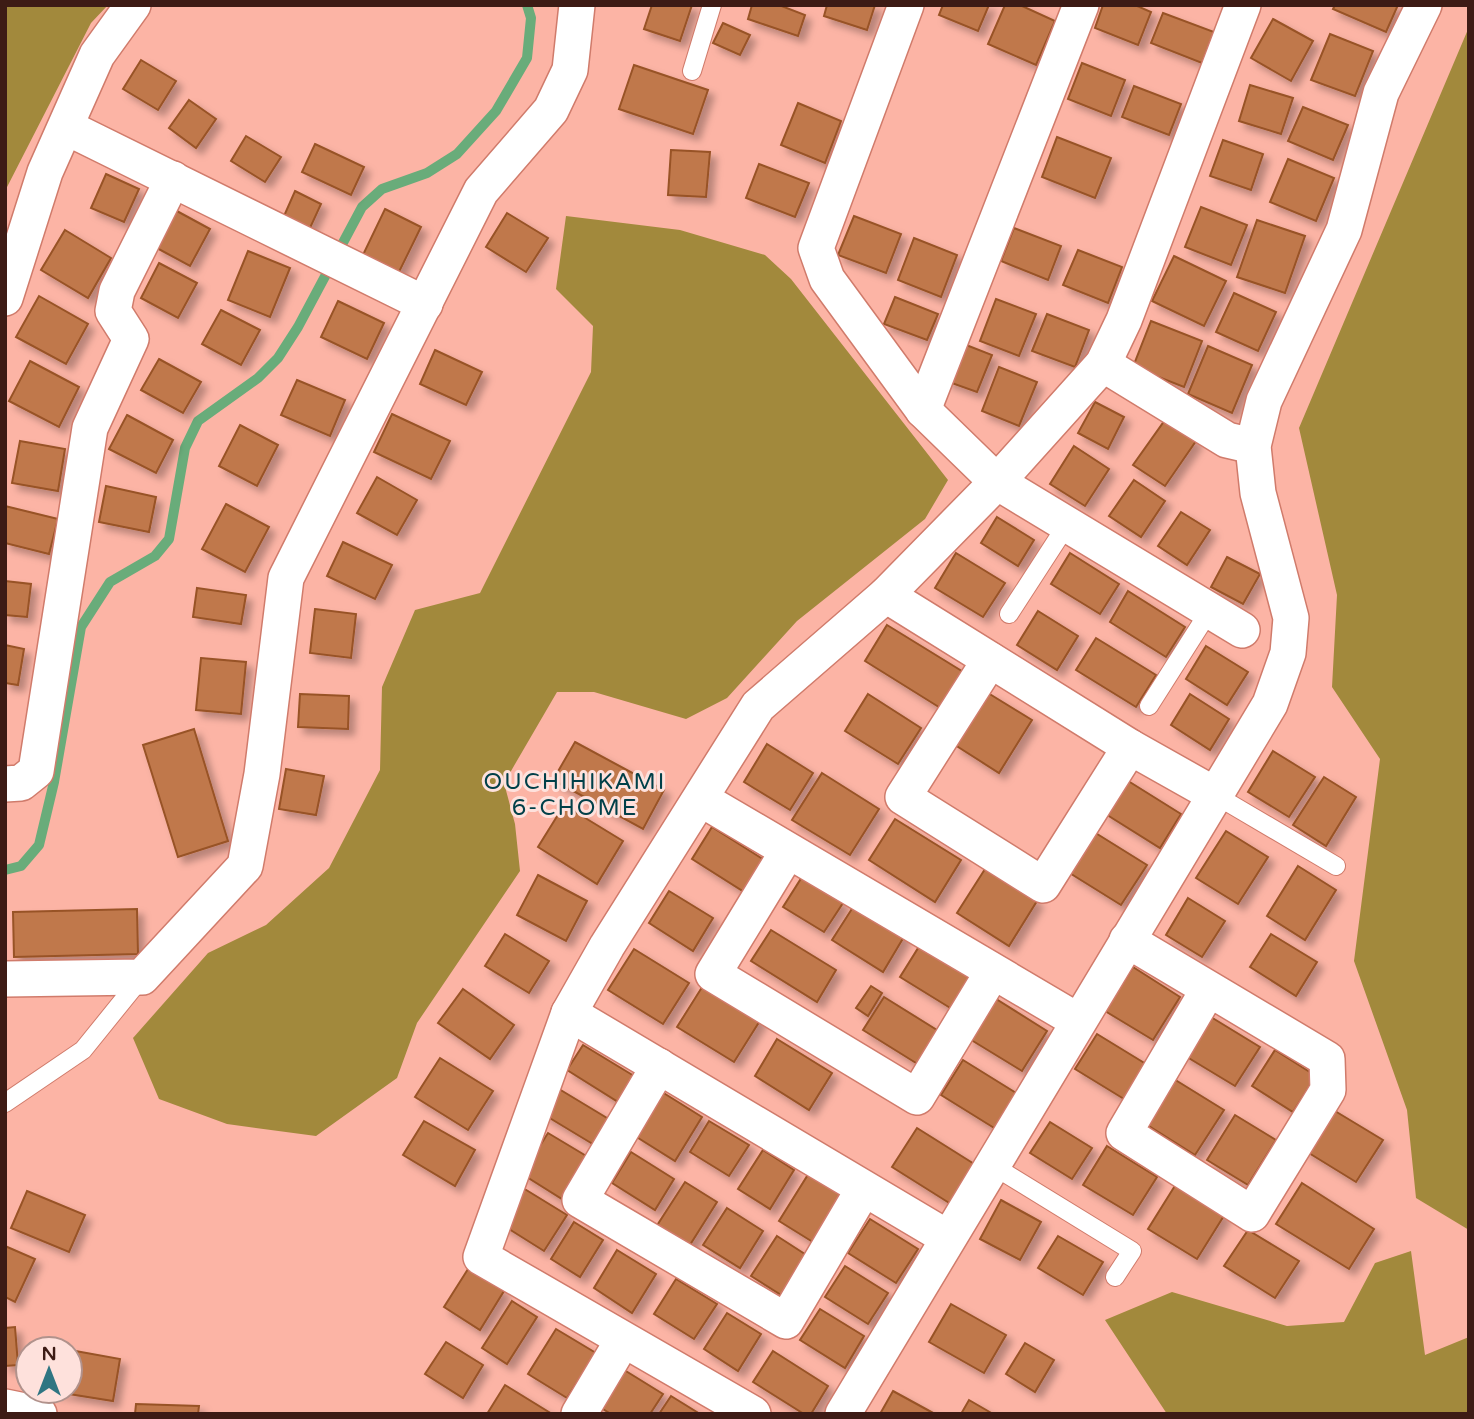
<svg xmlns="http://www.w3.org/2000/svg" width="1474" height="1419" viewBox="0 0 1474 1419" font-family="'Varela Round',sans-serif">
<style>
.forest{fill:#a2893c}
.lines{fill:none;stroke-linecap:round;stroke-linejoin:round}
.stream{stroke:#69ac7a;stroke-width:10}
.building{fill:#c0784b;stroke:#985326;stroke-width:2;filter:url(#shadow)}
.service-casing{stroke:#d07b6b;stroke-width:20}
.minor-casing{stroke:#d07b6b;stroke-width:38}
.service{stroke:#fff;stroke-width:18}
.minor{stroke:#fff;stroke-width:35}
.labels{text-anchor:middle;stroke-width:6;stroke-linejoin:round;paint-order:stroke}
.neighbourhood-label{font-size:23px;letter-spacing:2px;fill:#004049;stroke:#fee1dc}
</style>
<defs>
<filter id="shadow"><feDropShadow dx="6" dy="6" stdDeviation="3.5" flood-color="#0004"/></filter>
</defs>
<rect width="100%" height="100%" fill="#fcb4a5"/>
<g class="forest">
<path d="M5,5h103l-17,18 -86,168z"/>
<path d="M1469,27v1203l-53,-32 -9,-88 -53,-149 26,-202 -48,-72 5,-92 -38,-167z"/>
<path d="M566,216l114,14 85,25 26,24 157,201 -23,39 -128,102 -70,77 -41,21 -92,-27h-37l-53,91 11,41 5,47 -103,152 -20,55 -81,58 -89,-12 -68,-25 -26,-61 75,-85 58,-28 63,-57 51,-98 2,-83 33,-77 65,-17 111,-221 2,-46 -37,-37z"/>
<path d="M1411,1251l14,104 44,-18v77h-302l-62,-94 67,-28 115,34 57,-4 31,-59z"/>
</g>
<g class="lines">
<path class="stream" d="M5,870l16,-4 18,-21 15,-63 27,-155 29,-45 45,-26 14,-17 16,-91 13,-27 60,-43 20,-20 20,-31 64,-120 20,-18 45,-16 30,-19 39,-43 31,-53 4,-40 -4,-13"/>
</g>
<g class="building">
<path d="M652,5h40l-12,36 -36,-12z"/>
<path d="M752,5h27l26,10 -7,21 -50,-17z"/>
<path d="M827,5h48l-8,25 -43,-14z"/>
<path d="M943,5h46l-11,26 -39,-16z"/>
<path d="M1005,5h15l35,16 -19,44 -48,-21z"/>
<path d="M1103,5h32l16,7 -13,33 -43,-17z"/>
<path d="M1335,5h63l-12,27 -53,-23z"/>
<path d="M1163,13l51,19 -12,31 -51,-20z"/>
<path d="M1273,19l40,22 -22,40 -40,-23z"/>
<path d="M723,23l27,12 -10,20 -27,-12z"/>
<path d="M1330,34l43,17 -18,45 -44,-16z"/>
<path d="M141,60l35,21 -18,29 -35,-21z"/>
<path d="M1082,63l43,17 -14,36 -43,-17z"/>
<path d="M634,65l74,25 -15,44 -74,-25z"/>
<path d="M1250,85l43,13 -12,36 -42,-13z"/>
<path d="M1134,86l47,18 -12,31 -47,-18z"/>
<path d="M189,100l27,19 -20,29 -27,-20z"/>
<path d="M798,103l43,18 -16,42 -44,-18z"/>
<path d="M1303,107l45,18 -15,35 -45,-19z"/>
<path d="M246,136l35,21 -16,25 -34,-21z"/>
<path d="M1057,137l54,21 -16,40 -53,-21z"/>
<path d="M1223,140l40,14 -12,36 -41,-14z"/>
<path d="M315,144l49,23 -13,28 -49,-23z"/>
<path d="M671,150l39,2 -4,45 -38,-2z"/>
<path d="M1288,159l46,19 -18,43 -46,-19z"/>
<path d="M759,164l50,19 -14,34 -49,-19z"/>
<path d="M106,174l33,15 -15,33 -33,-14z"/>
<path d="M295,191l26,13 -11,24 -26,-12z"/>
<path d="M1201,207l46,18 -16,40 -46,-18z"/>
<path d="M385,209l36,18 -24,49 -36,-17z"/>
<path d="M175,210l35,19 -20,37 -35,-19z"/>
<path d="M507,213l41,25 -22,34 -40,-25z"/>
<path d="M854,216l47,18 -15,39 -48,-18z"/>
<path d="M1257,220l48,16 -20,57 -48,-16z"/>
<path d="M1014,228l47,18 -13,34 -47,-19z"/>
<path d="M65,230l46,28 -23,40 -47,-28z"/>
<path d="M914,238l43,17 -16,42 -43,-17z"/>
<path d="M1078,250l44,17 -14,36 -45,-18z"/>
<path d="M248,251l42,17 -20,49 -42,-17z"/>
<path d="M1174,256l52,25 -22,45 -52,-25z"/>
<path d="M159,263l38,20 -19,35 -37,-20z"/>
<path d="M1234,293l42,19 -18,39 -42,-19z"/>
<path d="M39,296l49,28 -22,40 -50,-27z"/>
<path d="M895,297l43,17 -11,26 -43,-16z"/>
<path d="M996,299l40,15 -17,42 -39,-15z"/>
<path d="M338,301l46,22 -17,36 -46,-22z"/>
<path d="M221,310l39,20 -19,35 -39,-21z"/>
<path d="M1047,314l42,16 -14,37 -43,-16z"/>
<path d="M1151,321l51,20 -18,46 -51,-20z"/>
<path d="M961,343l31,12 -15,37 -31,-11z"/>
<path d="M1208,346l44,19 -20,48 -44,-19z"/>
<path d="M435,350l47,22 -16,33 -46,-21z"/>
<path d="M159,359l42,23 -18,31 -42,-23z"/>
<path d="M30,361l49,26 -20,40 -50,-26z"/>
<path d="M999,367l38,15 -18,44 -37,-15z"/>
<path d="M297,380l48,20 -15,36 -49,-21z"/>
<path d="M1095,402l29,15 -16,32 -30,-16z"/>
<path d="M392,414l58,27 -19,38 -57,-27z"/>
<path d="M127,415l46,25 -17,33 -47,-24z"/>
<path d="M1165,420l31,21 -31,45 -32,-21z"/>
<path d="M240,425l38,20 -21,41 -38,-20z"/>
<path d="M20,441l45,8 -7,42 -46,-8z"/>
<path d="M1074,446l35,23 -24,37 -35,-22z"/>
<path d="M377,477l40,23 -20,35 -40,-22z"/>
<path d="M1134,480l31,21 -24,36 -32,-21z"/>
<path d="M106,486l50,11 -7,35 -50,-10z"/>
<path d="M226,504l43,23 -24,45 -43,-23z"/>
<path d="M5,506l53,13 -9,35 -44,-11z"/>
<path d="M1181,512l29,18 -23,35 -29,-19z"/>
<path d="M997,517l37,23 -16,26 -37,-23z"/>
<path d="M343,542l49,23 -17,34 -48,-23z"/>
<path d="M956,553l49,30 -22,34 -48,-29z"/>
<path d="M1070,553l49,31 -19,30 -49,-30z"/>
<path d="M1227,557l33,17 -17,30 -32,-17z"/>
<path d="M5,581l26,3 -4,33 -22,-2z"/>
<path d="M197,588l49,7 -5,29 -48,-7z"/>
<path d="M1128,591l57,36 -19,30 -56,-35z"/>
<path d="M315,609l41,5 -5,44 -41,-5z"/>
<path d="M1038,611l40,25 -21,34 -40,-25z"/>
<path d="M887,625l78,48 -23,36 -77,-48z"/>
<path d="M1096,638l60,37 -20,32 -60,-37z"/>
<path d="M5,645l19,4 -6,36 -13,-2z"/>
<path d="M1206,646l42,26 -21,33 -41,-26z"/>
<path d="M201,658l45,4 -5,52 -45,-4z"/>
<path d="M988,693l44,27 -33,53 -44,-28z"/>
<path d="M300,694l49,2 -1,33 -50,-2z"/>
<path d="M868,694l53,34 -23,36 -53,-33z"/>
<path d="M1190,694l39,25 -19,31 -39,-25z"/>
<path d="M194,729l34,112 -50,16 -35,-112z"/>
<path d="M575,742l89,48 -21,39 -90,-49z"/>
<path d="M767,744l46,29 -23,37 -46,-28z"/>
<path d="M1273,751l42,26 -26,40 -41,-25z"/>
<path d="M286,769l38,7 -8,39 -37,-6z"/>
<path d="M822,773l57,36 -29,46 -58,-35z"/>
<path d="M1324,777l32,20 -30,49 -33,-21z"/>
<path d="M1125,779l56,35 -21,34 -56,-35z"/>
<path d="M564,805l59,36 -26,43 -59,-37z"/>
<path d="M895,819l66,41 -26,42 -66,-42z"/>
<path d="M712,827l57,36 -20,32 -57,-36z"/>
<path d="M1226,831l42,26 -30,47 -42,-26z"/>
<path d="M1094,832l53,33 -26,40 -53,-33z"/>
<path d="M1298,866l38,24 -31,50 -38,-24z"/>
<path d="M985,869l52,32 -28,45 -52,-33z"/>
<path d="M538,875l49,26 -21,40 -49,-26z"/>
<path d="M802,877l41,26 -19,29 -41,-25z"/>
<path d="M669,891l44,27 -20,33 -44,-28z"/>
<path d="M1188,898l37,23 -23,36 -36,-22z"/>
<path d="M855,904l50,31 -22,37 -51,-32z"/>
<path d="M137,909l1,45 -124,3 -1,-45z"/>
<path d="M771,930l65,40 -19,32 -66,-41z"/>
<path d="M505,934l44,27 -20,32 -44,-27z"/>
<path d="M1271,934l46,28 -21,34 -46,-29z"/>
<path d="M920,945l60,38 -20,31 -60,-37z"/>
<path d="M634,949l55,34 -26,41 -55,-34z"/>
<path d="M1133,967l47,30 -27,43 -48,-29z"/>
<path d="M704,984l57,35 -27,43 -57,-35z"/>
<path d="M871,986l11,7 -14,23 -12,-8z"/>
<path d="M463,989l51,36 -24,34 -52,-36z"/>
<path d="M884,997l61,38 -21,33 -61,-38z"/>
<path d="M993,997l54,34 -25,40 -54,-33z"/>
<path d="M1206,1014l54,33 -25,39 -53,-32z"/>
<path d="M1097,1034l49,30 -22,35 -49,-30z"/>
<path d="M777,1039l55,34 -23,37 -54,-34z"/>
<path d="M583,1045l56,34 -16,26 -56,-35z"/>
<path d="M1275,1050l41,26 -23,36 -41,-26z"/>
<path d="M440,1058l53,33 -25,39 -53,-33z"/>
<path d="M963,1060l58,36 -22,35 -58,-36z"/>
<path d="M1169,1076l55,34 -29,45 -54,-34z"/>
<path d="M559,1089l53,32 -16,25 -53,-32z"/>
<path d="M662,1092l40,25 -27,44 -40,-25z"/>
<path d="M1330,1108l53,32 -27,42 -52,-32z"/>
<path d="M1235,1115l41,25 -28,45 -41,-25z"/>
<path d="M424,1121l51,29 -20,36 -52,-31z"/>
<path d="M709,1121l40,24 -20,31 -39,-24z"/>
<path d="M1050,1122l42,26 -20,31 -42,-26z"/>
<path d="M917,1128l62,39 -25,39 -62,-39z"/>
<path d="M548,1133l40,24 -26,42 -40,-25z"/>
<path d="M1107,1146l50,31 -24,38 -50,-30z"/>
<path d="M763,1150l31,20 -24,39 -32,-20z"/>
<path d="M631,1152l43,27 -19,31 -43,-27z"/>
<path d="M809,1173l37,24 -30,47 -37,-23z"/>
<path d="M685,1182l32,20 -29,46 -32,-21z"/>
<path d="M1302,1183l72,46 -25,40 -73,-45z"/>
<path d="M1176,1184l49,30 -28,45 -49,-30z"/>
<path d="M523,1188l44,27 -23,36 -43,-27z"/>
<path d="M27,1191l58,24 -16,37 -58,-24z"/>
<path d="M1001,1200l40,22 -21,38 -40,-21z"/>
<path d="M727,1208l36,23 -23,37 -37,-23z"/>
<path d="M870,1219l48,30 -22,34 -48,-30z"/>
<path d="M574,1222l29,18 -23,37 -29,-18z"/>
<path d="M1248,1230l51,31 -24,37 -51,-32z"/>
<path d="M777,1236l34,22 -25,40 -35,-22z"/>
<path d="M1058,1236l45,26 -20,33 -45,-27z"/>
<path d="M5,1246l30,13 -20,43 -10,-5z"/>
<path d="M617,1250l39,24 -24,39 -38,-25z"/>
<path d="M845,1266l43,27 -20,31 -43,-27z"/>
<path d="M468,1269l36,22 -24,39 -36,-23z"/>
<path d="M676,1279l41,25 -23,35 -40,-25z"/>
<path d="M512,1301l25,16 -30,47 -25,-16z"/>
<path d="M951,1304l55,31 -22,38 -55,-31z"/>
<path d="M820,1309l44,27 -19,32 -45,-28z"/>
<path d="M727,1313l34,21 -23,37 -34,-22z"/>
<path d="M15,1327l3,38 -13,1v-38z"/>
<path d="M556,1329l40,24 -29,45 -39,-24z"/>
<path d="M446,1342l37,23 -20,33 -38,-24z"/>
<path d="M1025,1343l29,17 -19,32 -29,-18z"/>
<path d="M70,1350l50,9 -7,42 -63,-10h20z"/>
<path d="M773,1351l55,35 -17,28h-7l-51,-32z"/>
<path d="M621,1368l42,26 -13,20h-39l-13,-8z"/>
<path d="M505,1385l47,29h-65z"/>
<path d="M893,1391l42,23h-55z"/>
<path d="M671,1396l29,18h-41z"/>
<path d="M969,1400l24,14h-32z"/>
<path d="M136,1404l63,2 -1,8h-63z"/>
</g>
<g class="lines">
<defs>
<g id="service">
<path d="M692,71l20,-66"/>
<path d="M1009,614l59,-91"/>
<path d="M1149,706l61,-96"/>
<path d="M1217,796l119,70"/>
<path d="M5,1103l78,-53 59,-73"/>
<path d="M992,1165l140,86 -17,26"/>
</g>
<g id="minor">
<path d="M906,5l-90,243 11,31 96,131 74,72 245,148"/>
<path d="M66,127l359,177"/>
<path d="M5,298l40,-126 52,-117 36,-50"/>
<path d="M1103,364l124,76 26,6"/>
<path d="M923,410l158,-405"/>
<path d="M886,595l244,152 87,49"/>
<path d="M990,660l-87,137 140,88 87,-138"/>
<path d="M5,784l16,-1 15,-12 54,-343 41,-89 -18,-28 4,-20 56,-112"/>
<path d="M701,799l377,222"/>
<path d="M788,851l-75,123 204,123 75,-124"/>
<path d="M1127,940l200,119 1,31 -76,124 -128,-81 84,-143"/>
<path d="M5,979l137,-2 103,-111 17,-92 24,-196 195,-387 70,-81 19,-40 7,-65"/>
<path d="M569,1013l379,225"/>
<path d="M659,1066l-79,134 206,121 77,-131"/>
<path d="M5,1407l34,7"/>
<path d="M579,1414l44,-74"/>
<path d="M753,1414l-272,-157 88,-244 38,-67 151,-240 128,-111 111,-113 106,-118 21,-44 119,-315"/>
<path d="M843,1414l427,-710 18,-51 3,-35 -33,-125 -5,-47 11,-45 80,-171 37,-137 43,-88"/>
</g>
</defs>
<use href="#service" class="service-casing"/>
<use href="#minor" class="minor-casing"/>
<use href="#service" class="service"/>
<use href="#minor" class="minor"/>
</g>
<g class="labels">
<g class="neighbourhood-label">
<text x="575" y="789">OUCHIHIKAMI<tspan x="575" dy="26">6-CHOME</tspan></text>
</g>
</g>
<rect width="1474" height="1419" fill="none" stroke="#3d1b15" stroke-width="14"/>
<g transform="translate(49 1370)"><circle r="33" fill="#fee1dc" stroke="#b1928c" stroke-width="2"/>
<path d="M0-5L12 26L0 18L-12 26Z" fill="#2f7582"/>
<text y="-10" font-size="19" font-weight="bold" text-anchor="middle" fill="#3d1b15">N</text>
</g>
</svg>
